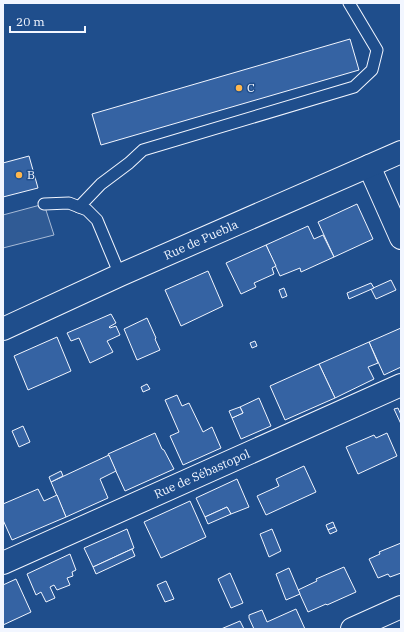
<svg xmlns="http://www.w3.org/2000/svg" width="404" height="632" viewBox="0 0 404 632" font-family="'IBM Plex Serif',serif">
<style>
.built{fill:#305b95;stroke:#a8bbd7}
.building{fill:#3563a3;stroke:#f2f6ff}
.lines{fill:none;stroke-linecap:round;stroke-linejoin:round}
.lane-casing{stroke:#f2f6ff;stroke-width:13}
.street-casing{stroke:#f2f6ff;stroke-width:24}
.lane{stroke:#1f4e8c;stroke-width:11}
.street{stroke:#1f4e8c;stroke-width:22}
.poi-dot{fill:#ffb74d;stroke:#1f4e8c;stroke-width:1.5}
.labels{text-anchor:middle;stroke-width:3;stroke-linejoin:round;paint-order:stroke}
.poi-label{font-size:12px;fill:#f2f6ff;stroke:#1f4e8c;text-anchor:start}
.street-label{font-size:12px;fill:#f2f6ff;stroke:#1f4e8c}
</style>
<rect width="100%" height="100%" fill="#1f4e8c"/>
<path class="built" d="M44,204l10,31 -51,13v-33z"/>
<g class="building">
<path d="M350,39l9,31 -258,75 -9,-31z"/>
<path d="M29,156l9,32 -35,9v-34z"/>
<path d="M357,204l16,35 -39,18 -16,-35z"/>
<path d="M308,226l6,13 9,-4 11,22 -33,15 -1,-4 -20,8 -14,-31z"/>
<path d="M266,245l10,21 -4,2 2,6 -20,9 2,4 -15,7 -15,-31z"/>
<path d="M208,271l15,35 -42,20 -16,-36z"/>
<path d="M391,280l5,10 -20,9 -5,-10z"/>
<path d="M371,283l3,5 -25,11 -2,-6z"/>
<path d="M284,288l3,8 -5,2 -3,-8z"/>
<path d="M111,314l5,9 -7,4 1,1 6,-2 4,9 -13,6 6,11 -23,11 -11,-25 -8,3 -4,-8z"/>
<path d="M147,318l9,20 -1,1 5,11 -23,10 -13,-31z"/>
<path d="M401,328v39l-17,8 -15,-33z"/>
<path d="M57,337l14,34 -43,19 -14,-34z"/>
<path d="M255,341l2,5 -5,2 -2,-5z"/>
<path d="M369,342l9,21 -10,4 6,12 -39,19 -16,-34z"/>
<path d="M319,364l16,34 -50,22 -15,-34z"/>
<path d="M147,384l3,5 -7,3 -2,-5z"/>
<path d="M177,395l5,11 7,-3 14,29 9,-5 9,21 -38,17 -13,-29 9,-4 -14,-32z"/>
<path d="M259,398l12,28 -30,13 -9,-21 11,-5 -3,-6z"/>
<path d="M240,407l3,6 -11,5 -3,-7z"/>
<path d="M398,408l3,7v9l-7,-15z"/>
<path d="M23,426l7,16 -11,5 -7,-16z"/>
<path d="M155,433l7,16 2,1 10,19 -49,22 -17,-37z"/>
<path d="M387,433l10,23 -39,18 -12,-27 28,-12 2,3z"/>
<path d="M109,455l7,16 -16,8 8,19 -42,19 -15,-35z"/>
<path d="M304,466l12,26 -50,23 -9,-19 22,-10 -3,-7z"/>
<path d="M61,471l2,5 -12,6 -2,-5z"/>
<path d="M237,479l12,28 -18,7 -4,-7 -22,10 -9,-19z"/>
<path d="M38,489l6,12 13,-6 9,22 -54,23 -9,-20v-16z"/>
<path d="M190,501l16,36 -45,21 -17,-36z"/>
<path d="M227,507l4,7 -23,10 -3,-7z"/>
<path d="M333,522l2,5 -7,3 -2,-5z"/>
<path d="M335,527l2,4 -7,3 -2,-4z"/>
<path d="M127,529l7,19 -41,19 -9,-19z"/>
<path d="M272,529l9,22 -12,6 -9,-23z"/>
<path d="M401,543v30l-11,4 -2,-3 -10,4 -9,-19 11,-5 -1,-2z"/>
<path d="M132,549l3,7 -39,18 -3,-7z"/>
<path d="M70,554l6,16 -4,2 1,4 -6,2 3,7 -13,5 -3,-5 -4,2 5,11 -9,4 -5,-10 -5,3 -9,-21z"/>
<path d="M344,567l12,25 -29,13 -1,-1 -18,8 -10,-22 19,-9 -1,-2z"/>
<path d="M289,568l11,26 -14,6 -10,-26z"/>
<path d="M230,573l13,30 -12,5 -13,-29z"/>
<path d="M16,579l15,33 -28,13v-40z"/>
<path d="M166,581l8,18 -9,3 -8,-17z"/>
<path d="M296,609l9,20h-51l-5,-11v-3l13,-5 5,12z"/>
<path d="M240,621l4,8h-23z"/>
</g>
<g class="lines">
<defs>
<g id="lane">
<path d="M44,204l25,-1 18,7 10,10 23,55"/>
<path d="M79,207l22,-23 28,-21 14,-13 211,-63 18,-17 5,-20 -28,-47"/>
</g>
<g id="street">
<path d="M369,166l32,72"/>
<path d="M3,329l117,-54 281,-123"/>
<path d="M3,563l398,-178"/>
<path d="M352,629l49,-22"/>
</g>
</defs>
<use href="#lane" class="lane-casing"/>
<use href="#street" class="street-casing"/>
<use href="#lane" class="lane"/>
<use href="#street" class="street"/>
</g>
<g class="poi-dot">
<circle cx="239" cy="88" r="4"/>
<circle cx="19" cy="175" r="4"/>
</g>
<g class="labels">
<g class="poi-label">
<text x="247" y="92">C</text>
<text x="27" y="179">B</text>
</g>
<g class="street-label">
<text transform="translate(201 240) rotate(-24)" y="4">Rue de Puebla</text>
<text transform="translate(202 474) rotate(-24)" y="4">Rue de Sébastopol</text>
</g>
</g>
<rect width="404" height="632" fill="none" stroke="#f2f6ff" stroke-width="8"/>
<path d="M10 26v6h75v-6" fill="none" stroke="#f2f6ff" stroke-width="2"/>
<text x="16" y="26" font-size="12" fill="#f2f6ff" stroke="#1f4e8c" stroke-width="3" paint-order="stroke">20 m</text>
</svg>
